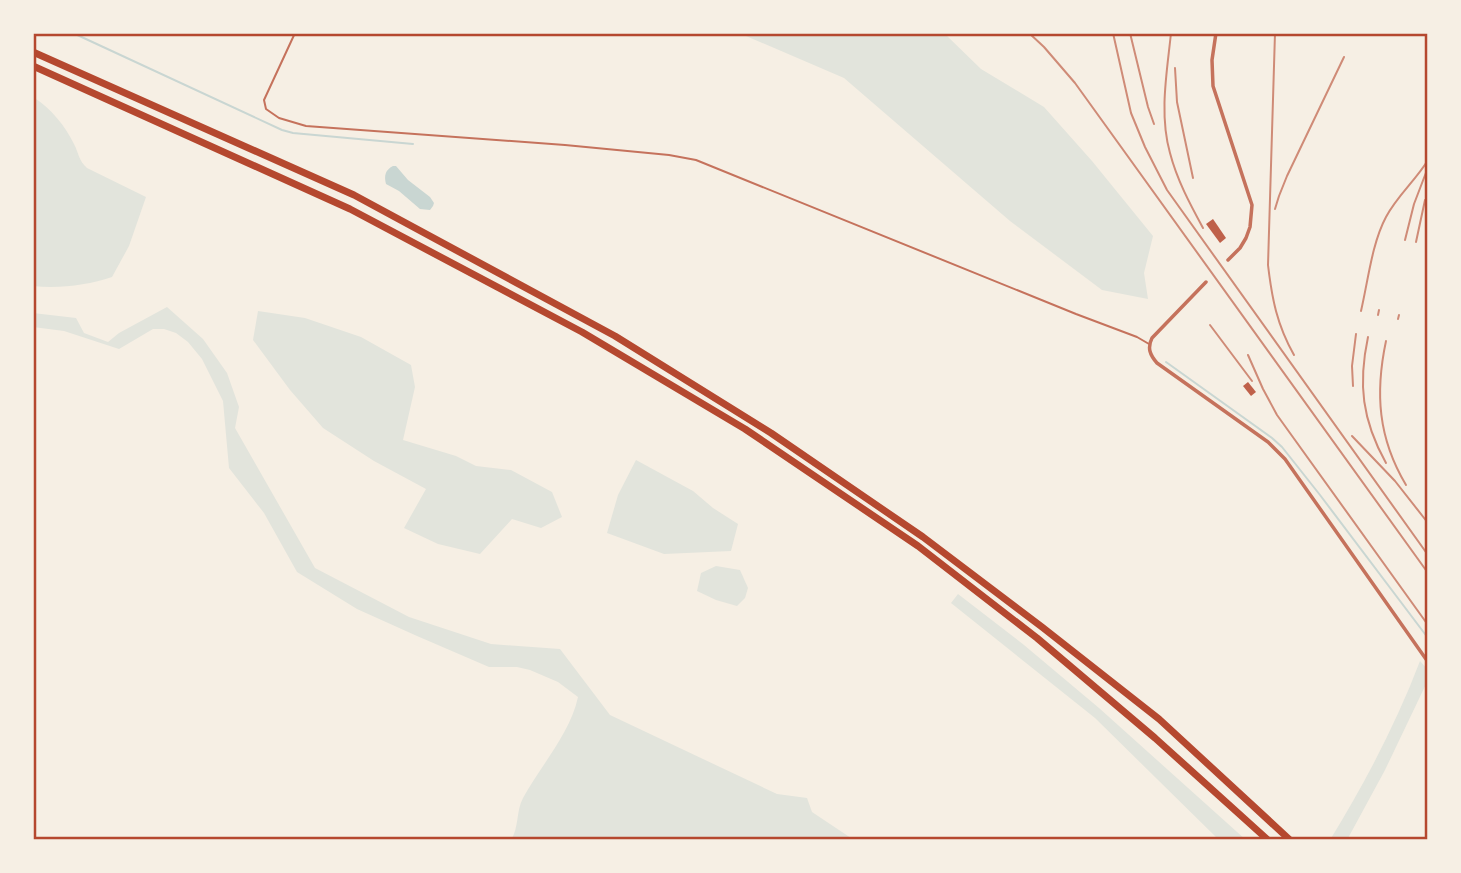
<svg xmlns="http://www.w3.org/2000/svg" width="1461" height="873" viewBox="0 0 1461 873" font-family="'Roboto Condensed',sans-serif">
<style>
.green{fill:#e2e4dc}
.water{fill:#c9d6d2}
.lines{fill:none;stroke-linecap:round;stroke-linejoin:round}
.stream{stroke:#c9d6d2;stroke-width:2}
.building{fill:#bf614a}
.service{stroke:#c5725c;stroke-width:2}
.minor{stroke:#c5725c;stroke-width:3.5}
.motorway{stroke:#b5482f;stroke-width:7}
.rail{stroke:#cf8b77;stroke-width:2}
.neatline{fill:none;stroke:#b5482f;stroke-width:2.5}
</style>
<rect width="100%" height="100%" fill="#f6efe4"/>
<g class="green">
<path d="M739,33h205l37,36 63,38 48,54 61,75 -9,37 4,26 -46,-9 -92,-69 -166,-143z"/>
<path d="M33,97c18,11 32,29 41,47 5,10 5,17 13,24l59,29 -17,49 -17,31c-24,8 -53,12 -79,9z"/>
<path d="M167,307l36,32 24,34 12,34 -4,21 80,140 94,49 82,27 69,5 50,66 167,79 30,4 5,14 42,28h-343c8,-12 5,-29 12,-42 18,-33 47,-64 55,-101l-20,-15 -28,-12 -13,-3h-28l-72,-31 -60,-27 -60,-37 -33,-59 -35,-45 -6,-67 -21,-42 -14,-17 -12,-9 -12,-4h-11l-34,20 -55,-18 -31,-4v-14l43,5 8,15 24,9 11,-9z"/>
<path d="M258,311l47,7 56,19 50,28 4,22 -12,53 53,16 20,10 35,4 41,22 10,25 -21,11 -29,-9 -32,35 -42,-10 -34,-16 22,-39 -52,-28 -51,-33 -33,-38 -37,-50z"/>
<path d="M636,460l57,31 20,17 25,16 -7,27 -67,3 -57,-21 11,-38z"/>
<path d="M716,566l24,4 8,18 -3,10 -8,8 -21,-6 -19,-9 4,-18z"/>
<path d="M958,594l66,51 75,63 147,132h-27l-124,-122 -144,-115z"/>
<path d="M1420,661l8,9v10l-43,90 -38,70h-17c35,-57 66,-116 90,-179z"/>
</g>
<path class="water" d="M393,166h3l12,14 22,17 4,6 -1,3 -3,4 -10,-1 -21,-18 -13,-7c-2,-8 -1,-14 7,-18z"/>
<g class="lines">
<g class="stream">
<path d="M73,33l209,97 11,3 120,11"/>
<path d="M1166,362l106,76 10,9 38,48 108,143"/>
</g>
</g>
<g class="building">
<path d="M1213,219l13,19 -6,5 -14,-19z"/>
<path d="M1248,382l8,10 -5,4 -8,-10z"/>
</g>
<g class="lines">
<path class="service" d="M295,33l-31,67 2,9 13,9 27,8 259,19 104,10 27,5 380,154 61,23 12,7"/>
<g class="minor">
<path d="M1216,33l-4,27 1,26 39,119 -2,22 -4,11 -6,10 -12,12"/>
<path d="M1206,282l-54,56c-5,10 -2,17 5,25l111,79 17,17 143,203"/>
</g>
<g class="motorway">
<path d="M33,52l321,143 261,141 156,97 152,104 119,90 117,92 131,121"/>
<path d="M33,66l317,143 232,123 163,97 173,117 119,92 118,100 113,102"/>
</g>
<g class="rail">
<path d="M1029,33l15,14 31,36 353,490"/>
<path d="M1113,33l18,80 14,34 22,43 261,365"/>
<path d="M1130,33l18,74 6,17"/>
<path d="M1171,33c-4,39 -12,81 -1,120 7,27 20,51 33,75"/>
<path d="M1275,33l-7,232c4,34 9,60 26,90"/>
<path d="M1175,68l2,34 16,76"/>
<path d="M1275,209l4,-13 8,-20 57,-119"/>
<path d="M1405,240l9,-36 13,-34"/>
<path d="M1416,242l9,-42"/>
<path d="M1361,311c7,-30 11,-68 25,-94 11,-21 30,-37 42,-57"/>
<path d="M1378,315l1,-5"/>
<path d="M1398,319l1,-4"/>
<path d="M1210,325l42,56"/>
<path d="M1368,337c-10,47 -6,83 18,126"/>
<path d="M1386,341c-11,52 -8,97 20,144"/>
<path d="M1248,355l15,34 14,26 151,210"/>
<path d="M1353,386l-1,-20 4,-32"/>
<path d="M1352,436l43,45 33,42"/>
</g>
</g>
<rect width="1461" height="873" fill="none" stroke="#f6efe4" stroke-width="70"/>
<rect x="35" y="35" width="1391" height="803" class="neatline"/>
</svg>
